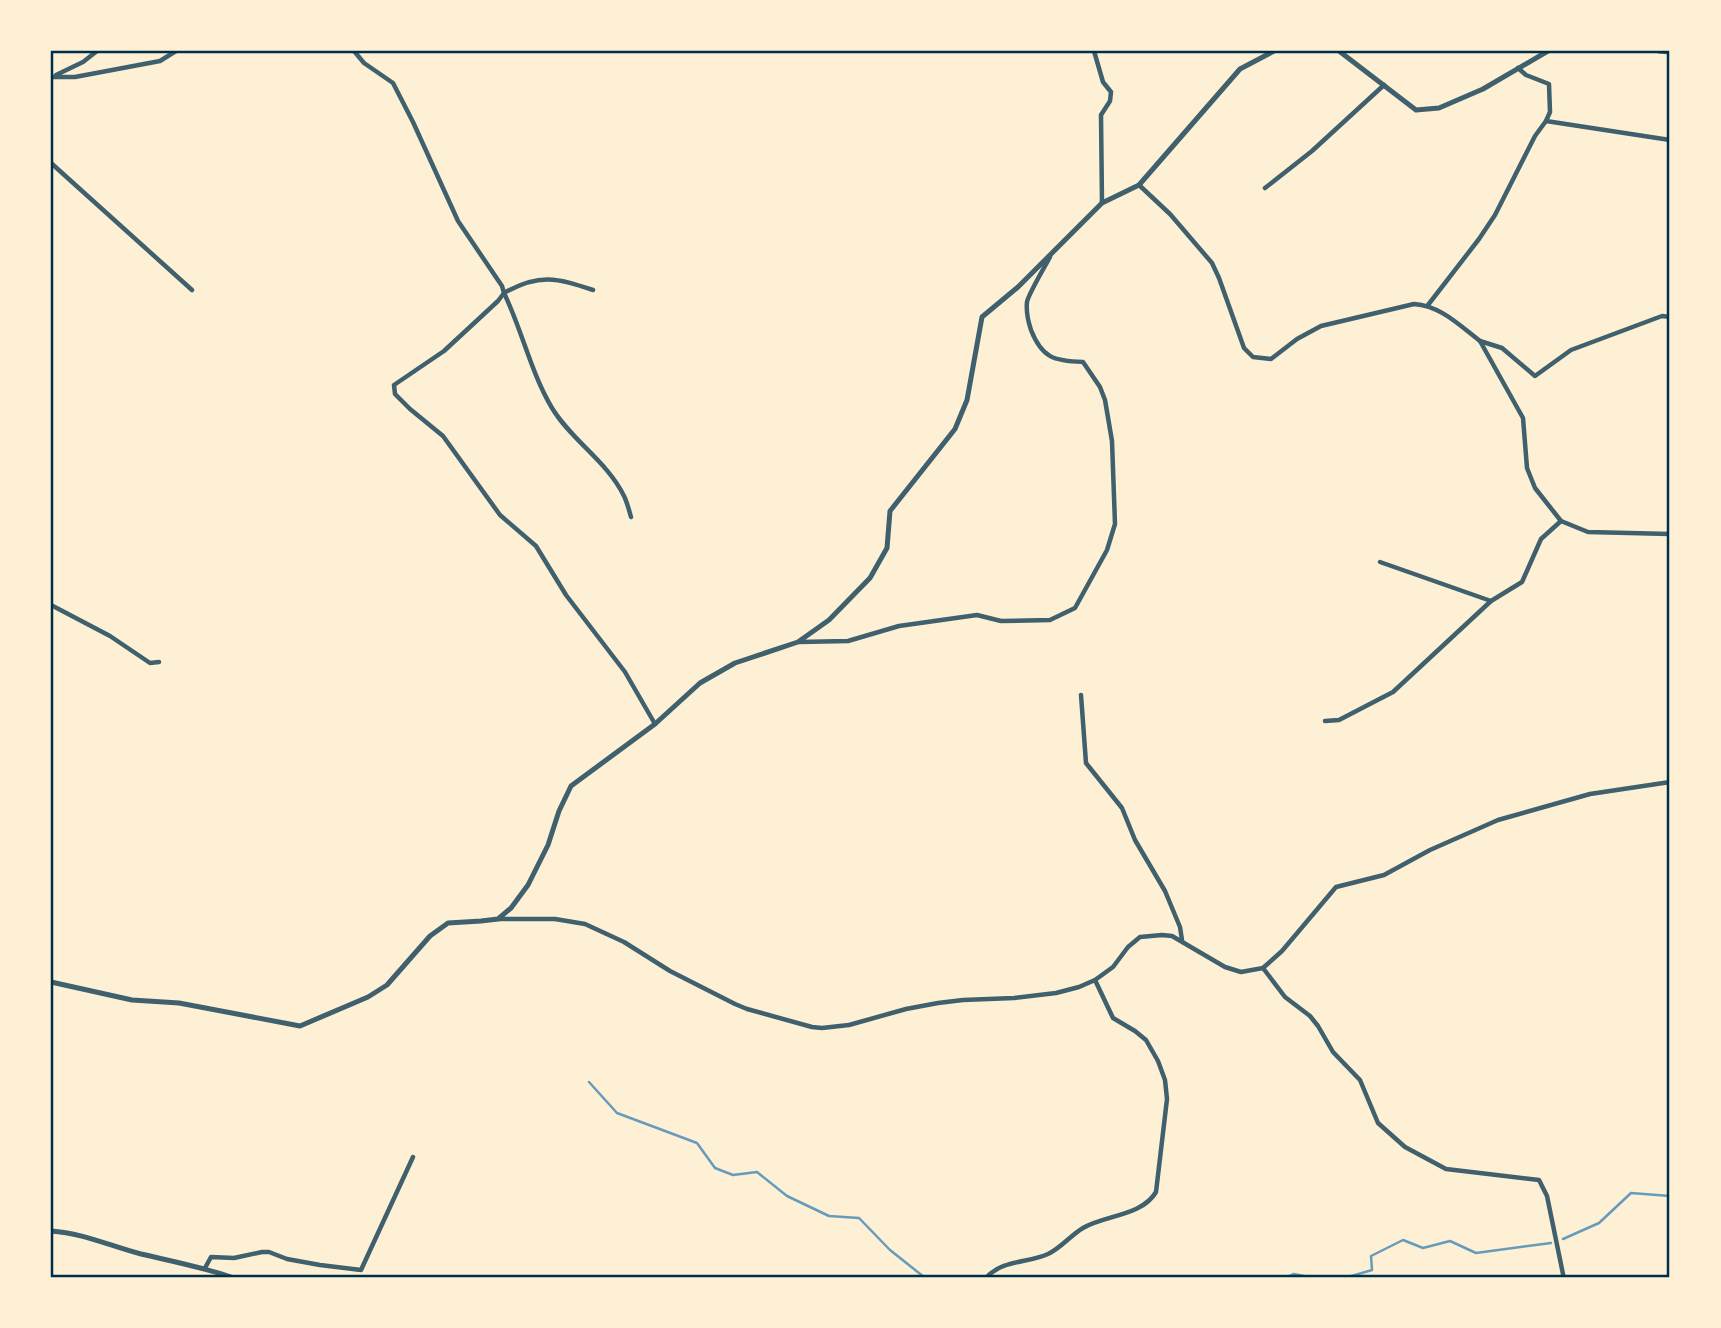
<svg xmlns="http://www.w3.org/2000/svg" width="1721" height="1328" viewBox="0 0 1721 1328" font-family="'Times New Roman',serif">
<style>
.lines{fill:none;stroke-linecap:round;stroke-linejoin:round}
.stream{stroke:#669bbc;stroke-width:2.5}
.minor{stroke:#3f606c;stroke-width:4.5}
.tertiary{stroke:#3f606c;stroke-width:5}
.neatline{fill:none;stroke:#003049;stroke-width:2.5}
</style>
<rect width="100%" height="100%" fill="#fdf0d5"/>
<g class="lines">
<g class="stream">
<path d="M589,1082l28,31 80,30 18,25 18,7 24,-3 30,24 42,20 30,2 31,32 34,27"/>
<path d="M1563,1239l36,-16 32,-30 39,3"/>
<path d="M1287,1277l7,-3 15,3"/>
<path d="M1348,1277l24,-7 -1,-14 32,-16 20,8 27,-7 26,12 75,-10"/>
</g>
<g class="minor">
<path d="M354,51l10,12 29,20 20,39 45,99 44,65 2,7 -6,8 -54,50 -50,34 1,9 15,15 33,27 57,79 36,31 30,49 59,77 30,52"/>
<path d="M1094,51l9,31 8,10 -1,9 -9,14 1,88"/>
<path d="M56,75l27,-13 14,-11"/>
<path d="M52,77h23l85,-16 16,-10"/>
<path d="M1546,121l124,19"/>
<path d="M51,163l141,127"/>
<path d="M1139,185l31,29 42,49 7,15 25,70 9,9 18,2 26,-20 24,-13 93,-22c27,2 45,21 66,37"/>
<path d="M1265,188l47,-37 72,-66"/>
<path d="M593,290c-36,-12 -54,-17 -89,3 18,37 27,80 48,115 20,33 55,53 72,88 3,6 5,14 7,21"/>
<path d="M1428,305l51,-66 16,-24 40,-79 11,-15 4,-9 -1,-28 -23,-9 -8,-7"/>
<path d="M1670,317l-8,-1 -91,34 -36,26 -33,-28 -22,-7 43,77 4,50 8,20 26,33 27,11 82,2"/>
<path d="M1380,562l111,39"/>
<path d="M51,605l59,31 40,27 9,-1"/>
<path d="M799,642l49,-1 51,-15 78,-11 24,6 49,-1 25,-12 32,-58 8,-26 -3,-83 -7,-41 -5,-13 -17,-25c-29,-1 -41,-4 -52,-32 -3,-9 -5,-19 -4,-28 1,-7 18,-36 23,-45"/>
<path d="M1081,695l5,68 36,45 13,32 30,51 15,36 2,13"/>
<path d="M1325,721l14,-1 54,-28 98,-91 31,-19 19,-43 20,-18"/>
<path d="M499,919h56l30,5 39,18 46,29 65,33 12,5 65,18 10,1 27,-3 57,-16 32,-6 25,-3 51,-2 42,-5 23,-6 16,-7 18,-13 15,-20 12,-10 22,-2 10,1 53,31 16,5 22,-4 19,-17 54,-64 48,-12 46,-25 68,-30 92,-26 80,-12"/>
<path d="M1263,968l22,29 25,19 8,10 15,26 27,28 18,43 27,24 41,22 93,11 8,16 16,78v3"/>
<path d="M205,1268l6,-11 23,1 28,-6h7l18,7 33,6 41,5 52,-113"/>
<path d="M987,1277c15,-17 41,-14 61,-23 13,-6 23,-19 35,-26 22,-13 59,-12 73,-36l11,-93 -2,-19 -7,-19 -12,-21 -11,-9 -22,-13 -18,-38"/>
</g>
<g class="tertiary">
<path d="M1339,51l77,59 23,-2 44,-19 65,-38"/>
<path d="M1659,51l11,1"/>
<path d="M51,982l81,18 47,3 121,23 68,-29 19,-12 43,-49 18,-13 33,-2 17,-2 13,-11 17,-23 20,-40 11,-34 12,-25 84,-62 45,-41 35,-20 63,-21 31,-22 41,-42 17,-30 3,-37 65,-82 12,-29 15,-83 36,-30 84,-84 37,-18 101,-116 34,-18"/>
<path d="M51,1231c32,2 59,15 90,23 30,7 61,13 90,23"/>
</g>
</g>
<rect width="1721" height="1328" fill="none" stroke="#fdf0d5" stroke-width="105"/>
<rect x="52" y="52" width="1616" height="1224" class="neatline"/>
</svg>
